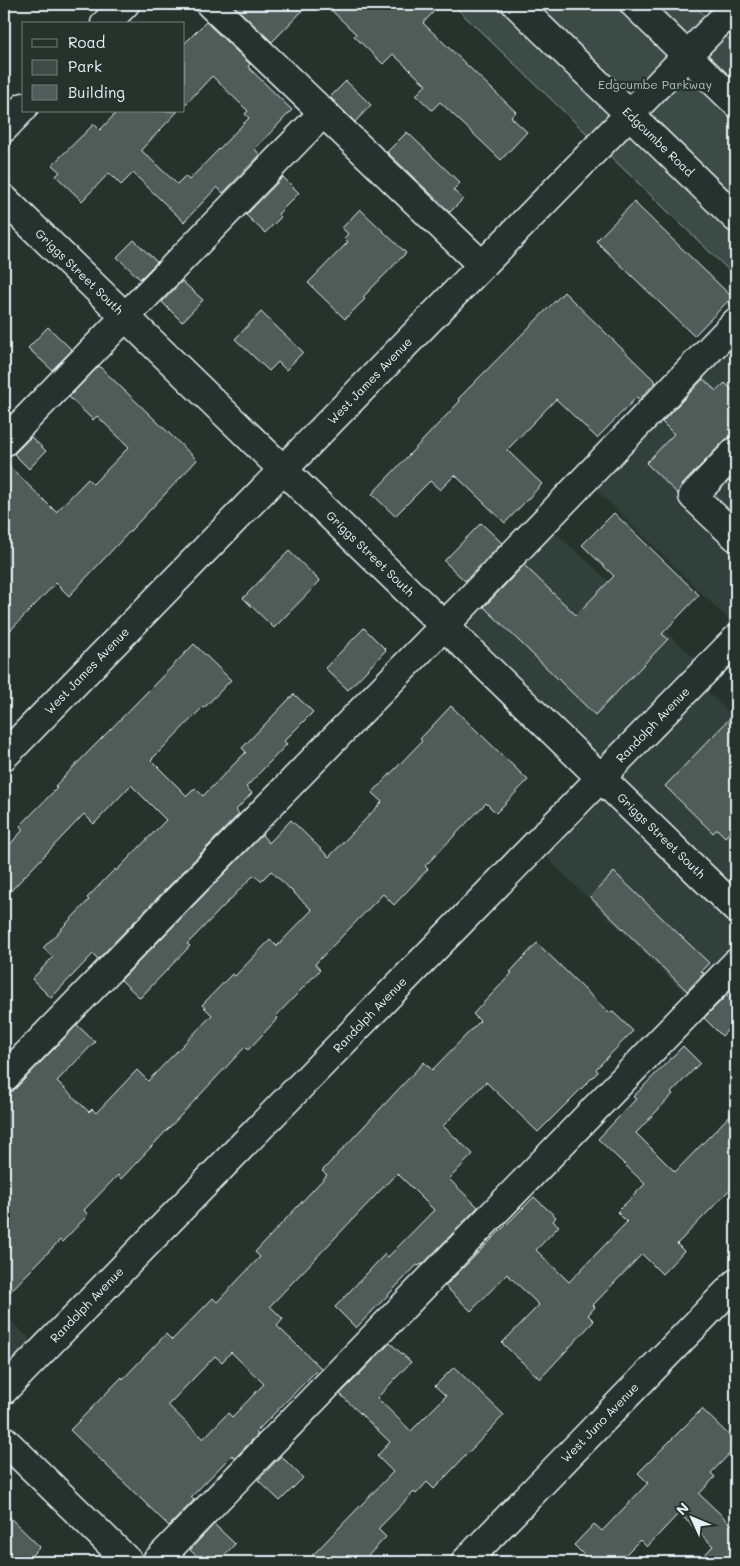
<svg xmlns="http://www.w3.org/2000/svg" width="740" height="1566" viewBox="0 0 740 1566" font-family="Mali,sans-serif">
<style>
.built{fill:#333f3a}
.green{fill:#3e4b47;stroke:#939ea0}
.building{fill:#505c59;stroke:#e8f1f8;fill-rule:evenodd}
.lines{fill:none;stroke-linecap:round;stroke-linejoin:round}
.minor-casing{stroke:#e8f1f8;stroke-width:31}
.major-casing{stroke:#e8f1f8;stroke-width:31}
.minor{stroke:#26332d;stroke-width:28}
.major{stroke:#26332d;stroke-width:28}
.labels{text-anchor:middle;stroke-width:5;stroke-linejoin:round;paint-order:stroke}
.park-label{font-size:12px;fill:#b5bfc3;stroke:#26332d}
.street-label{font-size:12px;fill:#e8f1f8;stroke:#26332d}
</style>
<rect width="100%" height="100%" fill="#26332d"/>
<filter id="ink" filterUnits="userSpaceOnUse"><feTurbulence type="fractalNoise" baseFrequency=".02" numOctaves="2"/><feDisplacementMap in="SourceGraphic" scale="10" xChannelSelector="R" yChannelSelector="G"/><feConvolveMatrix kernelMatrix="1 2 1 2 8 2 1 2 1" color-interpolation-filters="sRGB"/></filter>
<g filter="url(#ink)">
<g class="built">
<path d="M736,326v301l-149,-146z"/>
<path d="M541,520l174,156 -11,12 32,32v238l-42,44 -158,-155 67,-67 -161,-156z"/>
<path d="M4,1314l40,39 -40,45z"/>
</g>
<path class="green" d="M452,4h241l43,42v231z"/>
<g class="building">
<path d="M232,4h77l-37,38z"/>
<path d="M325,4h116l-18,19 93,89 -5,5 16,15 -26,28 -61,-58 -8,8 -16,-15 10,-10 -33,-31 -10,10 -29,-28 2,-2z"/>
<path d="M206,22l44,42 -2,3 44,43 -37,39 5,6 -37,38 -6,-6 -33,35 -51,-49 -12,12 -12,-12 -27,28 -26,-25 4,-4 -8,-7 42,-41 6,6 18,-19h60l-37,39 36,34 8,-8 4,4 60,-62 -4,-4 3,-3 -36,-35 -28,30v-62z"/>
<path d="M346,81l25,24 -16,17 -25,-25z"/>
<path d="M407,132l53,51 -7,7 10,9 -13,13 -63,-60z"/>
<path d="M283,177l16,16 -21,21 3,3 -16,16 -19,-18z"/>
<path d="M634,202l98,95 -38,39 -98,-95z"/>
<path d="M360,209l46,44 -43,44 2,2 -20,20 -37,-36 40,-41 -4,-4 4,-4 -6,-6z"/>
<path d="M134,240l23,22 -17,17 -23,-22z"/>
<path d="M182,281l21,19 -21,22 -20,-20z"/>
<path d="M564,292l92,90 -17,18 -2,-3 -40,41 -41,-39 -49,51 35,34 -37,39 -50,-48 -15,15 -10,-9 -35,35 -23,-22 88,-93 -2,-2z"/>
<path d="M261,312l42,40 -17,18 -8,-8 -9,9 -34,-32z"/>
<path d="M48,327l24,23 -20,20 -24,-22z"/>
<path d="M99,366l98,94 -128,136 -13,-13 -52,54v-176l52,51 32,-33 5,5 36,-37 -32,-31 -4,4 -24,-23z"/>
<path d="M703,379l13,12 9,-8 11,11v40l-11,6 -43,45 -4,9 -32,-31 28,-29 -12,-12z"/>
<path d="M31,437l15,14 -17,18 -15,-15z"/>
<path d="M614,513l85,82 -37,39 6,5 -73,76 -111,-108 40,-42 52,50 38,-39 -32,-31z"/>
<path d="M481,523l21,20 -37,38 -21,-20z"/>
<path d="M289,551l31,30 -46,47 -31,-30z"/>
<path d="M364,628l22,22 -38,40 -23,-22z"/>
<path d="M194,644l37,36 -27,28 -1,-1 -52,53 36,36 8,-8 8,8 43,-44 -4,-4 52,-54 19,18 -29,29 3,3 -41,43 6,6 -16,17 3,4 -141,145 -5,-5 -42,44 -19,-19 21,-22 -10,-9 46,-48 -2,-2 28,-29 1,2 50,-51 -35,-35 -37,39 -10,-10 -80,84v-47l19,-21 -3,-4 37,-38 -2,-2z"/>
<path d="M451,706l77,74 -32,33 -10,-10 -61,63 3,3 -34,36 -11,-11 -68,70 5,6 -44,46 2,2 -30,32 -3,-3 -124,132 -3,-4 -34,35 4,5 -26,27 -2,-2 -56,58v-200l11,-9 62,-64 18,17 -38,39 32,31 3,-3 4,4 41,-43 11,11 64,-66 -10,-10 30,-31 3,2 35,-36 7,6 35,-36 -41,-39 -10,10 -7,-6 -67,69 3,2 -50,52 -19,-18 141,-145 7,8 22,-23 38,37 53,-55 -10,-9 50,-52 -2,-2z"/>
<path d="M736,712v113l-11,12 -8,-8 -4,4 -48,-47z"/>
<path d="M614,872l95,91 -8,8 3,2 -17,18 -97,-94z"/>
<path d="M537,943l72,70 3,-2 21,20 -37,38 2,3 -60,60 -52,-50 -43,44 30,28 -24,25 29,28 -56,58 -1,-1 -2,2 -2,-1 -61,63 -21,-21 50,-53 3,3 46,-47 -37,-37 -127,133 13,13 -6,7 43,41 -64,65 2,2 -23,24 -3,-3 -41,42 3,3 -25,26 -99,-96 52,-53 1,2 43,-45 6,6 41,-42 4,4 43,-45 -5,-5 72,-77 -5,-4 102,-109 8,8 48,-49 -7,-7 39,-41 -2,-1zM231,1352l33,32 -32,33 -4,-4 -25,26 -35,-34 47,-49 7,6z"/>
<path d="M727,995l9,9v17l-14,15 -18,-18z"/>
<path d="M683,1046l17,17 -29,30 2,1 -37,39 39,39 61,-63v74l-59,61 7,7 -22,23 -20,-20 -49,51 2,2 -7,8 6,6 -54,58 -38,-36 37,-38 -32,-31 -36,37 -26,-25 89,-89 22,20 -3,4 6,5 -23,24 33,32 58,-60 -10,-10 28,-28 -47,-45 38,-40 -3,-2z"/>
<path d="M390,1343l21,19 -34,36 34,33 35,-35 -11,-10 19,-19 50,48 -70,74 -7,-7 -11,12 -2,-2 -36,37 8,8 -24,25h-56l87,-90 -16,-16 13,-14 -50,-48z"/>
<path d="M702,1409l34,33v5l-25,26 4,4 -16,17 34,32 3,-3v39h-38l15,-16 -34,-33 -32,34 -7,-7 -22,22h-27l-17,-17 20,-21 8,7 46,-48 -10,-10z"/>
<path d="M281,1456l22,22 -23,23 -22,-21z"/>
<path d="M4,1512l36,35 -15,15h-21z"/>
<path d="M214,1524l21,20 -17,18h-15l-13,-12z"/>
</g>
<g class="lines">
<defs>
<g id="minor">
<path d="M210,4l272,261"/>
<path d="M516,4l220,214"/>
<path d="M634,4l102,99"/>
<path d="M105,24l20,-20"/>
<path d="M4,128l20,-21"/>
<path d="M4,199l732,710"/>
<path d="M4,442l319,-329"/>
<path d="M736,451l-43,45 43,41"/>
<path d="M4,756l732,-751"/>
<path d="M4,1078l440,-452 292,-304"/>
<path d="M4,1440l125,122"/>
<path d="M156,1562l580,-599"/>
<path d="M465,1562l271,-279"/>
</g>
<path id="major" d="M4,1390l732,-751"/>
</defs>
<use href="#minor" class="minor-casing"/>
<use href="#major" class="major-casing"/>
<use href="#minor" class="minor"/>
<use href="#major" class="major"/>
</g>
</g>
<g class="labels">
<g class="park-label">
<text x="655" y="89">Edgcumbe Parkway</text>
</g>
<g class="street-label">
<text transform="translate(658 142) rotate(44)" y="4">Edgcumbe Road</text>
<text transform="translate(79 272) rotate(44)" y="4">Griggs Street South</text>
<text transform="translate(370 381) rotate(-46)" y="4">West James Avenue</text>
<text transform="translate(370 554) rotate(44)" y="4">Griggs Street South</text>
<text transform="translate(87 671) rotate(-46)" y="4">West James Avenue</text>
<text transform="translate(653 725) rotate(-46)" y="4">Randolph Avenue</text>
<text transform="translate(661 836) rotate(44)" y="4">Griggs Street South</text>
<text transform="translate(370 1015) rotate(-46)" y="4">Randolph Avenue</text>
<text transform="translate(87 1305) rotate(-46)" y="4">Randolph Avenue</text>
<text transform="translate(600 1423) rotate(-46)" y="4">West Juno Avenue</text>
</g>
</g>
<rect width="740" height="1566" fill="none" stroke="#26332d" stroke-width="20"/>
<rect x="10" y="10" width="720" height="1546" fill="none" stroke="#e8f1f8" stroke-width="2" filter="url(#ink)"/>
<rect x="22" y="22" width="162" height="90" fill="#26332d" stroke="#747f7e"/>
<rect x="32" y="39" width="25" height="8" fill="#26332d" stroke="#747f7e"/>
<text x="68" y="48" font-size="15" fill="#e8f1f8">Road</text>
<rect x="32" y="60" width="25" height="15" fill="#3e4b47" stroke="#747f7e"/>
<text x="68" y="72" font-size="15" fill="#e8f1f8">Park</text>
<rect x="32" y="85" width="25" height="15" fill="#505c59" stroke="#747f7e"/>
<text x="68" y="98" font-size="15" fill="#e8f1f8">Building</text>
<g transform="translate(692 1518) rotate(314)" stroke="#26332d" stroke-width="4" paint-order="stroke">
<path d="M0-4L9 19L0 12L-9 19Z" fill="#e8f1f8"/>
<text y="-8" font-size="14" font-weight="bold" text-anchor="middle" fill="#e8f1f8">N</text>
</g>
</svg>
